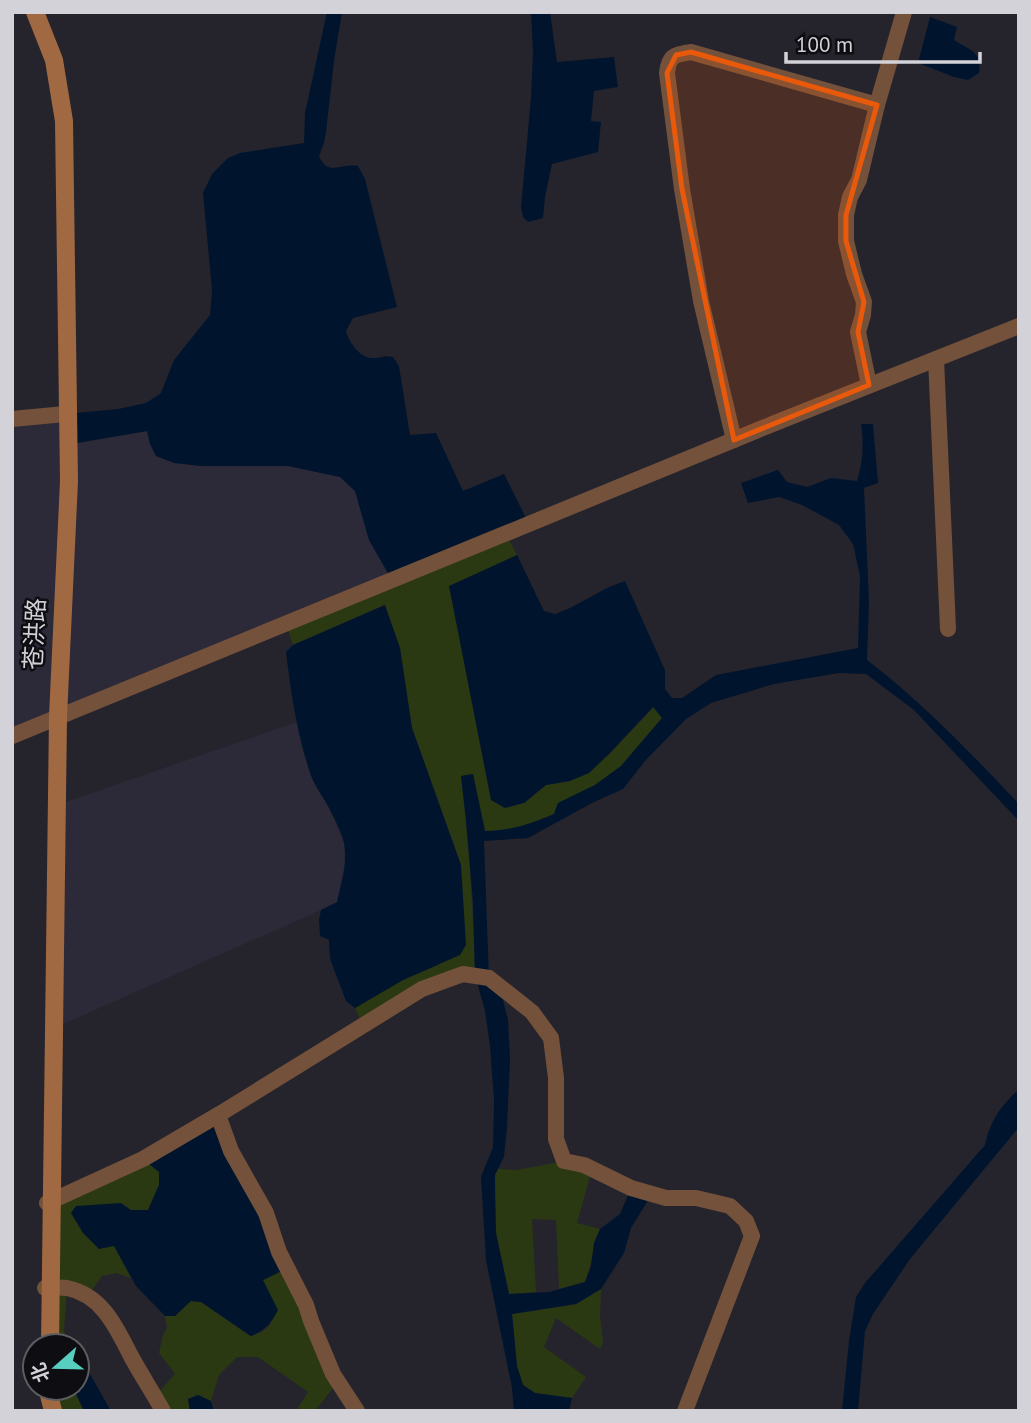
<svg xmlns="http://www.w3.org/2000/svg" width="1031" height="1423" viewBox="0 0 1031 1423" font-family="'PT Sans','Noto Sans SC',sans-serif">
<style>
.built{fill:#2c2938}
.green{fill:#2a3912}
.water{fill:#00152d}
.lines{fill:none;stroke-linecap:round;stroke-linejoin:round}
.street{stroke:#74513a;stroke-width:16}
.secondary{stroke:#a16942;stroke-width:18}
.marked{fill:#e8590c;fill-opacity:0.2;stroke:#e8590c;stroke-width:5;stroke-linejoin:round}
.labels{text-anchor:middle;stroke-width:5;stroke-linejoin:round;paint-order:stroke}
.street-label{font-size:24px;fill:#d3d2d8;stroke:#0e0e12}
</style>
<rect width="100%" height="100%" fill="#25242d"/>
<g class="built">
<path d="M65,414l1,31 82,-14 2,13 6,12 18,6 27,4h87l52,11 15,14 14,49 23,41 -380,155v-317z"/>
<path d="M297,722l5,26 9,29 7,13 11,17 15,36 1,25 -8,35 -285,126 2,-223z"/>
</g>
<g class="green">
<path d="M506,534l11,21 -68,32 75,216 22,-18 24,-4 39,-27 45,-47 8,11 -41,48 -26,19 -37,18 -4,11c-24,10 -43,17 -69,17l-12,-57 -12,2c8,67 12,133 14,199l-12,-1 -100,52 -8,-18 48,-28 35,-15 23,-100 -49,-137 -12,-80 -16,-43 -91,40 -7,-21z"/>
<path d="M143,1159l16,13v13l-11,25h-17l-17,36 17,32 -15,-5 -14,3 -15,21 -20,-8 -3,41 5,16h-24l2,-143z"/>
<path d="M564,1161l28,8 -15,54 23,6c-7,17 -8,35 -15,53l-26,7 -3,-69 -24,-1 4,73 -27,2 -13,-61 -1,-58 3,-6 19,1z"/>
<path d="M288,1268l50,114 -23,29h-19l12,-19 -50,-35h-21l-18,18 -8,26 -13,-6 -10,4 2,12h-27l-9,-14 21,-23 -16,-21 4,-18 4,-7 -2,-12h10l15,-15 11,1 49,34 12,-4 9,-8 -8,-44z"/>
<path d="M601,1289l-1,26 3,28 -3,6 -44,-31 -12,29 42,30 -14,21 -37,-5 -12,-8 -6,-19 -5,-52 64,-10z"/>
<path d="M45,1388h29l10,23h-35z"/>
</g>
<g class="water">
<path d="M327,12h15l-8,49 -8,71 -2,11 -5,13c9,21 20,7 39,10l7,13 32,128 -44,11 -7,13c4,13 14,28 29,27 8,-1 10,-3 18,-1l6,9 11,69 26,-2 27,58 41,-17 25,50 -137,56 -23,-40 -14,-49 -15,-14 -52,-11h-87l-27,-3 -18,-7 -6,-12 -3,-13 -82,14v-31l53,-5 28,-6 15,-10 13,-33 36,-45 2,-25 -9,-97 9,-19 16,-16 12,-5 64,-10 1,-30z"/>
<path d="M531,12h19l7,50 57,-5 4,30 -24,4 -3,30 10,1 -3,30 -46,12 -7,33 -2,21 -15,4 -5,-5 -2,-10 10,-109 2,-46z"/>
<path d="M930,17l27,10 -3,13c15,10 29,11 25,33l-11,7 -14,-3 -36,-14z"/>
<path d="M861,424h12l5,59 -14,5 5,113 -2,59c55,42 104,93 152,144v17l-105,-111 -48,-36 -27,-1 -65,11 -63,19 -25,16 -41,42 -22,28 -31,14 -64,35 -44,3 5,137 13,18 6,24 2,39 -3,68 -3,30 -9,18v18l1,40 13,61 40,-2 36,-10 6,-16 3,-23 6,-14 20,-15 11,-26 21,6 -21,34 -7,25 -23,36 -25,15 -64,10 5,52 6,19 12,8 37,5 -3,13h-55l-2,-23 -26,-128 -5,-83 12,-30 1,-48 -4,-53 -5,-35 -10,-36 -2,-73 -7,-82 -5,-44 12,-2 12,57c25,0 46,-7 69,-17l4,-11 37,-18 26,-19 41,-48 -9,-11 -44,47 -20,19 -19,8 -24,4 -22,18 -19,5 -14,-8 -42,-214 68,-31 27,56 11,3 15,-6 39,-21 16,-6 40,89v19l7,9h10l34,-23 142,-27 2,-72 -7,-32 -14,-19 -37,-20 -23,-8 -31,6 -7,-20 37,-13 9,12 20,5 24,-9 26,3c6,-19 7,-37 4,-57z"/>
<path d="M385,605l15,43 12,80 49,137 5,80 -6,10 -57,25 -48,28 -9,-7 -16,-42 -1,-19 -9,-4 -1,-16 2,-10 16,-8c4,-19 11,-39 7,-59 -2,-11 -10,-25 -15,-35 -6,-12 -14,-21 -18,-33 -14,-40 -20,-82 -25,-123l7,-7z"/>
<path d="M1019,1089v38l-109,132 -37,55 -8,17 -7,80h-16l7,-70 7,-44 9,-14 120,-138c6,-26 15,-38 34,-56z"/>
<path d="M218,1115l70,153 -25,12 15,30c-7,14 -13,20 -27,26l-50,-34 -10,-1 -16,15h-10l-29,-30 -22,-40 -15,3 -16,-16 -12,-20 5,-7 45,-3 10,7h17l11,-25v-13l-16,-13z"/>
<path d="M77,1351l34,60h-27l-10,-21v-2h3z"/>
<path d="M198,1395l13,6 3,10h-24l-2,-12z"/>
</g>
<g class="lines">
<g class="street">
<path d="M936,359l12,270"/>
<path d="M869,385l-11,-53 5,-17 1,-13 -10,-28 -8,-33v-26l4,-18 9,-17 18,-75 27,-93"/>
<path d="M12,419l53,-5"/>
<path d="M734,440l-33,-139 -19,-112 -15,-116c2,-18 7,-18 24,-21l186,53"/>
<path d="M12,736l763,-313 244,-97"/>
<path d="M218,1115l13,36 35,62 13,39 27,53 5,16 22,53 24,37"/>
<path d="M47,1203l96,-44 75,-44 204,-126 41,-15 26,4 43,34 19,26 5,40v61l8,22 20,4 47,23 35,10h30l34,8 16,15 6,15 -67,175"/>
<path d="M45,1288c7,0 15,-1 22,0 36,7 50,41 65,70 10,18 21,35 31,53"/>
</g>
<g class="secondary">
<path d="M35,12l19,48 10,61 5,360 -11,236 -8,629"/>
<path d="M49,1388v7l4,16"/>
</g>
</g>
<path class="marked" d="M691,52l186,53 -31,110v26l18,61 -6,30 11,53 -135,55 -52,-251 -15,-116 9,-18z"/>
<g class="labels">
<g class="street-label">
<text transform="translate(35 634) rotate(-87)" y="8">苍洪路</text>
</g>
</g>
<rect width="1031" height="1423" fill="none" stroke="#d3d2d8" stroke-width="28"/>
<g transform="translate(56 1367) rotate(250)"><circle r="33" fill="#0e0e12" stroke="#5d5c61" stroke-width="2"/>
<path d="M0-5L12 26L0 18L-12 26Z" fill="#58cec0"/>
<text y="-10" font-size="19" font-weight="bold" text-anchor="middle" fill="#d3d2d8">北</text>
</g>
<path d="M786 52v10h194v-10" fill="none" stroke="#d3d2d8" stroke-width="3.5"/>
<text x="796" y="52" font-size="21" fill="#d3d2d8" stroke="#0e0e12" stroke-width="5" paint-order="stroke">100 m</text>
</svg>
